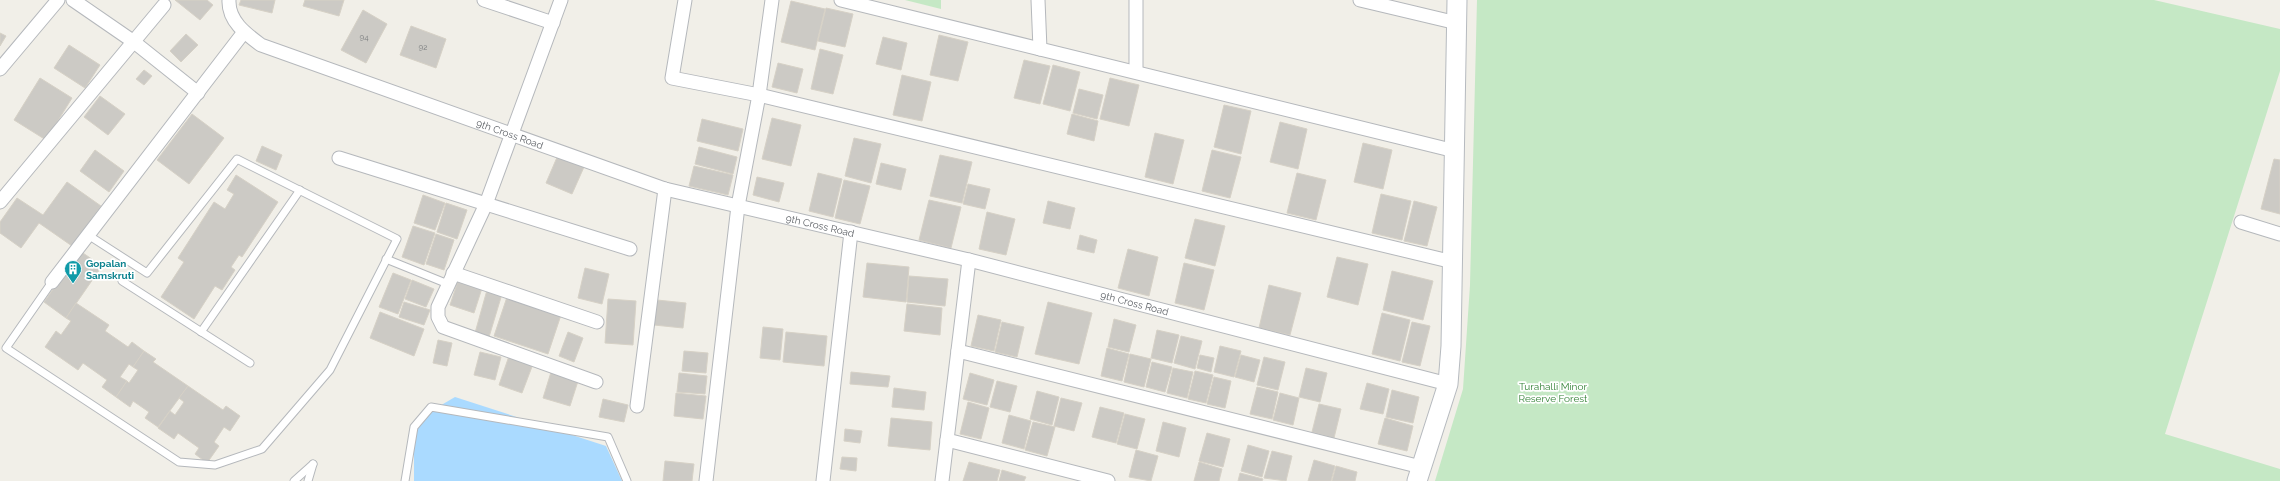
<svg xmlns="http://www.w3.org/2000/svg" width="2280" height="481" viewBox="0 0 2280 481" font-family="Raleway,sans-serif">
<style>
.green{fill:#c5e8c5}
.water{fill:#aadaff}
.building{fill:#cccac5;stroke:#d6d1c6}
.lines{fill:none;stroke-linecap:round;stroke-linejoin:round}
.lane-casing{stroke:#b5b8bc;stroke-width:9}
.street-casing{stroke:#b5b8bc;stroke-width:15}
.secondary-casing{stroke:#b6babf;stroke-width:21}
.lane{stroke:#fff;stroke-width:7}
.street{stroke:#fff;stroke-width:13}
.secondary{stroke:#fff;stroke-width:19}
.labels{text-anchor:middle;stroke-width:3.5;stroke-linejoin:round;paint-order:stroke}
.number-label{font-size:8px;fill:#7a7d7f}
.street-label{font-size:10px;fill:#5f6368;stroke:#fff}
.culture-label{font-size:10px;font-weight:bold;fill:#0d838f;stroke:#fff;text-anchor:start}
.park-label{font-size:10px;fill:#348238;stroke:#fff}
</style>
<rect width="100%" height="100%" fill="#f1efe8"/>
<g class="green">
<path d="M905,0h36v9z"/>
<path d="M1477,0h677l126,29v42l-115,363 115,35v12h-845l28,-92 7,-104z"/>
</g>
<path class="water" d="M455,397l151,49 16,35h-208v-60z"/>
<g class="building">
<path d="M175,0h32l6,5 -13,15z"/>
<path d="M241,0h34l-3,13 -33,-8z"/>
<path d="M305,0h39l-5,16 -36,-10z"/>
<path d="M791,1l34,8 -10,41 -34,-8z"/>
<path d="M826,8l27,6 -8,33 -27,-6z"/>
<path d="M363,10l24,14 -21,39 -25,-13z"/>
<path d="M411,26l35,13 -10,29 -36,-13z"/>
<path d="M0,33l6,3 -6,10z"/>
<path d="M186,34l12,11 -17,17 -11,-11z"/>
<path d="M939,35l29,7 -10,39 -28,-6z"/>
<path d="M883,37l24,6 -6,27 -25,-6z"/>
<path d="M69,45l31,20 -15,23 -31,-20z"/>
<path d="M820,49l23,6 -10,39 -22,-5z"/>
<path d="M1024,60l26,6 -10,38 -26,-6z"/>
<path d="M778,63l25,6 -6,24 -25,-6z"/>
<path d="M1053,65l27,7 -10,39 -27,-7z"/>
<path d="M144,70l8,6 -8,9 -8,-6z"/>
<path d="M902,75l29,7 -9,39 -29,-6z"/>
<path d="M40,78l32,20 -26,42 -32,-20z"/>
<path d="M1110,78l29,7 -10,41 -29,-7z"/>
<path d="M1079,89l24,6 -6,24 -24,-6z"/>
<path d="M100,96l25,18 -17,21 -24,-18z"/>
<path d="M1224,105l27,6 -10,43 -27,-7z"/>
<path d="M192,114l32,24 -35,46 -32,-24z"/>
<path d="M1072,114l26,7 -4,20 -27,-7z"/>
<path d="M772,118l29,7 -10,41 -29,-7z"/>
<path d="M702,119l41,10 -5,22 -41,-10z"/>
<path d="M1280,122l27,7 -9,40 -28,-7z"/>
<path d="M1155,133l29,7 -11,44 -28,-7z"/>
<path d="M854,138l27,6 -10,39 -26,-7z"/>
<path d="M1363,143l29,7 -9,39 -29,-7z"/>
<path d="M262,146l20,9 -6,15 -20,-9z"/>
<path d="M699,147l38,10 -4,17 -38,-10z"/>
<path d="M95,150l29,21 -15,21 -29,-21z"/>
<path d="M1212,150l29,7 -11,41 -28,-7z"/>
<path d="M558,155l26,12 -12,27 -26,-11z"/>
<path d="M940,155l32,7 -10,41 -32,-7z"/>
<path d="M2274,159l6,1v54l-19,-5z"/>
<path d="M881,163l25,6 -5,21 -25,-6z"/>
<path d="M694,166l39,9 -5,20 -39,-9z"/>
<path d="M818,173l24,6 -9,38 -24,-6z"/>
<path d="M1297,173l29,7 -10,40 -29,-7z"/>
<path d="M236,175l42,27 -36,55 -3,-2 -8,12 4,3 -13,20 -7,-4 -21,33 -33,-22 23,-35 -6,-4 36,-56 11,7 9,-15 -7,-4z"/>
<path d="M757,177l27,6 -5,19 -26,-7z"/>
<path d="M844,180l26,6 -10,38 -25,-6z"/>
<path d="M67,182l34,24 -29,40 -33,-23 -18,25 -21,-15v-11l17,-24 26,17z"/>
<path d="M968,184l22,5 -5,20 -22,-5z"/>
<path d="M1381,194l30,7 -9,39 -30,-7z"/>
<path d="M423,195l22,8 -10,27 -21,-7z"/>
<path d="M929,200l32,7 -10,41 -32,-8z"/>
<path d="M1048,201l27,7 -5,21 -27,-6z"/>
<path d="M1414,201l23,6 -10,39 -23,-5z"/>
<path d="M446,203l21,7 -10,29 -20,-7z"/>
<path d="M987,212l28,7 -9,36 -27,-6z"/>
<path d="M1195,219l30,7 -10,40 -30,-8z"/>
<path d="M413,226l22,7 -11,32 -22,-8z"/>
<path d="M436,234l18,6 -10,30 -18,-6z"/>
<path d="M1080,235l17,5 -3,13 -17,-4z"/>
<path d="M1128,249l30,8 -9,39 -31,-8z"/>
<path d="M80,251l22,15 -36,52 -22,-16z"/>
<path d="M1337,257l31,7 -10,41 -31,-8z"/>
<path d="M867,263l42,4 -3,35 -43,-5z"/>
<path d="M1184,263l30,7 -10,40 -29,-7z"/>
<path d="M585,268l24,6 -7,30 -24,-6z"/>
<path d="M1392,271l41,10 -10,39 -40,-10z"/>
<path d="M393,273l18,7 -13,34 -19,-7z"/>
<path d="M909,276l39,3 -3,27 -38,-4z"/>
<path d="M459,278l24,7 -9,28 -24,-8z"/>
<path d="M412,280l22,9 -8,18 -21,-8z"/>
<path d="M1269,285l32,8 -11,42 -31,-7z"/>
<path d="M487,290l15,4 -13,43 -14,-4z"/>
<path d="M508,294l54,18 -14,42 -54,-18z"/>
<path d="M608,299l28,2 -3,44 -28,-2z"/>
<path d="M657,300l29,3 -3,25 -29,-3z"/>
<path d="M404,302l26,8 -6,15 -25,-8z"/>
<path d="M1048,302l44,11 -13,51 -44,-10z"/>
<path d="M76,303l33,22 -4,6 23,16 4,-5 12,9 -11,16 -4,-3 -9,13 7,4 -11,16 -14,-10 5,-7 -24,-17 -5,7 -33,-23 11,-16 5,4 10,-14 -5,-3z"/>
<path d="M907,304l35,4 -2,27 -36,-4z"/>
<path d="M380,312l44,17 -10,27 -44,-18z"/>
<path d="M1382,313l28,7 -10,41 -28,-7z"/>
<path d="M978,315l23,5 -7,31 -23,-5z"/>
<path d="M1114,319l22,6 -7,27 -21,-5z"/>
<path d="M1002,322l22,5 -7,30 -22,-5z"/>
<path d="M1412,322l18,4 -10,40 -18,-4z"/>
<path d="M763,327l20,2 -3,31 -20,-2z"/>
<path d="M1157,330l22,5 -7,28 -21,-5z"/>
<path d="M568,332l15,6 -9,24 -15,-6z"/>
<path d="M786,332l41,4 -3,30 -41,-4z"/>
<path d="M1181,336l21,5 -7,28 -21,-6z"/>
<path d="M438,340l14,3 -5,23 -14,-3z"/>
<path d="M1220,346l21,5 -7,26 -20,-5z"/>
<path d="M1107,348l22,6 -7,27 -21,-5z"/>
<path d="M144,351l12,8 -3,3 35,24 -30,41 -13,-9 4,-6 -16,-11 -3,6 -14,-10 11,-16 2,2 9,-13 -5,-3z"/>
<path d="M684,351l24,2 -2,20 -24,-2z"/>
<path d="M480,352l21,5 -6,23 -21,-5z"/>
<path d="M1130,354l21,5 -7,28 -20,-5z"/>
<path d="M1200,355l14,3 -3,14 -14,-4z"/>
<path d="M1241,355l19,5 -6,22 -19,-5z"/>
<path d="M509,356l24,8 -11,29 -23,-8z"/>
<path d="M1264,357l21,5 -7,28 -21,-5z"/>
<path d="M1152,362l20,5 -7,25 -19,-5z"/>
<path d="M1173,368l20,4 -6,26 -20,-5z"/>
<path d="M1306,368l21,5 -7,29 -21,-5z"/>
<path d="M552,369l27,9 -9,28 -27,-8z"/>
<path d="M1195,371l18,4 -7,28 -18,-4z"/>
<path d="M851,372l39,4 -2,11 -38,-3z"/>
<path d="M679,373l28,3 -2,18 -28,-2z"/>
<path d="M970,373l24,7 -7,25 -24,-6z"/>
<path d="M1214,377l17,4 -6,27 -18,-4z"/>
<path d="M997,381l20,5 -7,26 -20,-5z"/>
<path d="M1367,383l22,6 -6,25 -23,-5z"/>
<path d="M188,386l35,24 3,-4 14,10 -10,15 -6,-4 -10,15 5,4 -12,17 -12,-9 4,-6 -21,-15 -4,6 -16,-11 12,-17 5,4 9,-13 -5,-4z"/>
<path d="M1257,387l21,5 -6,27 -22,-5z"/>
<path d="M894,388l32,4 -2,18 -32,-3z"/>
<path d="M1392,390l27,7 -6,26 -27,-6z"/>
<path d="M1037,391l22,6 -7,28 -22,-6z"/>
<path d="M676,393l30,3 -3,23 -29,-3z"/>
<path d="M1280,393l19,5 -6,27 -20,-5z"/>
<path d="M1061,398l21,5 -8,28 -20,-5z"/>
<path d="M603,399l25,6 -4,17 -25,-5z"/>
<path d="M968,402l21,6 -8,31 -21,-5z"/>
<path d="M1319,404l22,5 -7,29 -22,-6z"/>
<path d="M1100,407l24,6 -8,30 -24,-6z"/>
<path d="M1125,414l20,5 -8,30 -20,-5z"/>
<path d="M1009,415l22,6 -7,28 -22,-6z"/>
<path d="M891,418l41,4 -2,28 -42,-4z"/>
<path d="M1385,418l28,8 -6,25 -29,-7z"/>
<path d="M1033,422l22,5 -8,29 -22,-6z"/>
<path d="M1163,422l23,6 -7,29 -23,-6z"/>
<path d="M845,429l17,2 -2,12 -16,-2z"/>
<path d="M1207,433l23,6 -7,28 -24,-6z"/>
<path d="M1248,445l21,6 -7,26 -21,-6z"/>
<path d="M1136,450l22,6 -7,25 -22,-4z"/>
<path d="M1272,451l20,5 -6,25 -22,-3z"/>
<path d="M842,457l15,1 -1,13 -16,-2z"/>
<path d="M1314,460l21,6 -4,15h-23z"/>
<path d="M665,461l29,3 -2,17h-29z"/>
<path d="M969,462l31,8 -3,11h-34z"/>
<path d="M1199,462l23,7 -3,12h-25z"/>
<path d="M1336,466l21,6 -2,9h-23z"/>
<path d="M1002,470l24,7 -2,4h-25z"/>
<path d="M1240,473l23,6 -1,2h-24z"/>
</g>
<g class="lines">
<defs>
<g id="lane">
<path d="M386,259l62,25"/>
<path d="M122,281l128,82"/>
<path d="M52,282l-46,66 173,114 36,3 47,-16 68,-79 67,-131 -160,-80 -90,114 -59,-38"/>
<path d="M201,332l99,-142"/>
<path d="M294,481l19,-17"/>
<path d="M308,481l5,-17"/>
<path d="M405,481l9,-54 17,-20 177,30 19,44"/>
</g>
<g id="street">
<path d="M73,0l61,42 64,51"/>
<path id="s1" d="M229,0c-1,21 17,34 32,45l404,144 304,71 479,124"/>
<path d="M484,0l69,23"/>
<path d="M561,0l-75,204 -48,103v10l5,10 153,55"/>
<path d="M685,0l-13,78 87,17 694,167"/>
<path d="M841,0l199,49"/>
<path d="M1038,0l2,49 415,102"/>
<path d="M1136,0v71"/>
<path d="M1360,0l97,23"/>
<path d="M0,69l58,-69"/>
<path d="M339,158l291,91"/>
<path d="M0,202l164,-197"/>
<path d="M2241,222l39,12"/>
<path d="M453,273l144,49"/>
<path d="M52,282l192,-250"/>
<path d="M958,351l463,116"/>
<path d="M637,406l28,-217"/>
<path d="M947,440l161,41"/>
<path d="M706,481l32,-275 21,-111 13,-95"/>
<path d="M823,481l28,-249"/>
<path d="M942,481l27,-221"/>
</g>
<path id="secondary" d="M1417,481l31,-97 3,-38 6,-346"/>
</defs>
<use href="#lane" class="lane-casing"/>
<use href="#street" class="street-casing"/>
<use href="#secondary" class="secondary-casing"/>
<use href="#lane" class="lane"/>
<use href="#street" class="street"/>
<use href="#secondary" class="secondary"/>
</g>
<defs>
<symbol id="building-pin" viewBox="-11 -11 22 30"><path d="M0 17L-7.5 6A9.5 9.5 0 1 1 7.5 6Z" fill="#0f9aa8" stroke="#fff"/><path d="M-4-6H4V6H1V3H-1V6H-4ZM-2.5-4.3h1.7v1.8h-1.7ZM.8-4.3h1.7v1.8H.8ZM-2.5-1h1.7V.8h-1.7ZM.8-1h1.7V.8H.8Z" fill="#fff"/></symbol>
</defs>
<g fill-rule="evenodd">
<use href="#building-pin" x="63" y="259" width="20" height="27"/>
</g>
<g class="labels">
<g class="number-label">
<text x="364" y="40">94</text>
<text x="423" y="50">92</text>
</g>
<g class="street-label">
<text dy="4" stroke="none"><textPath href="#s1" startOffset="322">9th Cross Road</textPath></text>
<text dy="4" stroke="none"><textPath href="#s1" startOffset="646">9th Cross Road</textPath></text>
<text dy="4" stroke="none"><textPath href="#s1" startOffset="970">9th Cross Road</textPath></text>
</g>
<g class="culture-label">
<text x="86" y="267">Gopalan<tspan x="86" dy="12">Samskruti</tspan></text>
</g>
<g class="park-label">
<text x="1553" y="390">Turahalli Minor<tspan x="1553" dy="12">Reserve Forest</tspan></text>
</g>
</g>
</svg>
